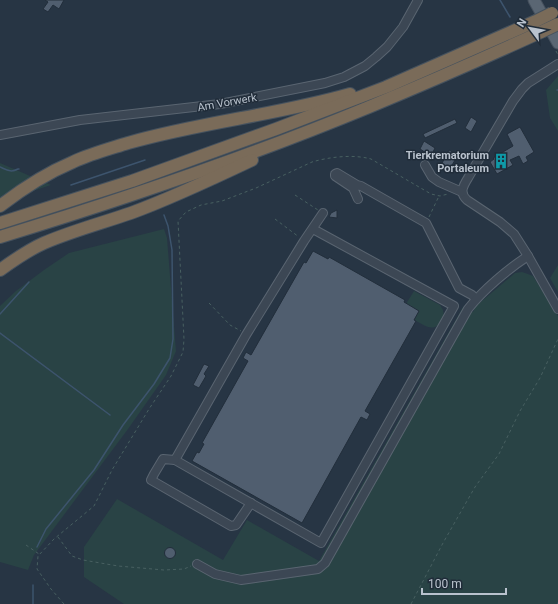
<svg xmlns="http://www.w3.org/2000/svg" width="558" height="604" viewBox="0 0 558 604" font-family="Roboto,sans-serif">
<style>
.green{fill:#294345}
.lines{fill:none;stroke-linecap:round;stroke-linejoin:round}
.stream{stroke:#3d546d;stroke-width:1.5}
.building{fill:#505e6f;stroke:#222e3b}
.minor-casing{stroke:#5a6571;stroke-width:10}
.major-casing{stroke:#45505d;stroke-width:13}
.highway-casing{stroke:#46525e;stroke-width:14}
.path{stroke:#486061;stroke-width:1;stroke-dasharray:3 3;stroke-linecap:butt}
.minor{stroke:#3c4754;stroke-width:8}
.major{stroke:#5a6673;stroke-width:11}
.highway{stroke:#7a6b59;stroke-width:12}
.highway-bridge-casing{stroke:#46525e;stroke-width:14;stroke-linecap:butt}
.highway-bridge{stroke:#7a6b59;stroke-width:12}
.labels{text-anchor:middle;stroke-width:3;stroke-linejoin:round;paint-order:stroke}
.street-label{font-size:11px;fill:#b9c2cd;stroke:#202c39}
.poi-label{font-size:11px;font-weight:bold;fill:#b9c2cd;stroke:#202c39;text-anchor:end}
</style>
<rect width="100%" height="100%" fill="#273544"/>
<g class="green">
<path d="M558,76v55l-8,-13 -4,-28z"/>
<path d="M0,163l51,22 -51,17z"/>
<path d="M164,229l3,9 9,113 -10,24 -38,54 -94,126 -6,15 -28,-8v-256l16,-15 28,-21 25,-17z"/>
<path d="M558,265v27l-8,-14z"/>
<path d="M522,272l6,2 5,2 25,40v288h-434l-40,-27v-30l33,-48 106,61 24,-40 72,41 144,-254 10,5 3,-6 39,-33z"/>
<path d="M414,291l26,14 3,5 1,7c-2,2 -3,6 -6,8 -7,7 -17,-2 -24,-5l5,-9 -13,-7z"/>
</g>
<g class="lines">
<g class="stream">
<path d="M500,0l10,17"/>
<path d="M557,90h1"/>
<path d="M0,167c7,3 11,6 18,2h1"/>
<path d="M71,185l74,-25"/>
<path d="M0,314l29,-32"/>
<path d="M0,333l110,82"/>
<path d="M37,547l9,-18 48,-59 29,-45 31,-41 16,-26 3,-19 -1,-89 -4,-24 -4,-11"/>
<path d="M33,585v19"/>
<path d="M558,604v-1"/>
</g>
</g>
<g class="building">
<path d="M45,0h19l-5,9 -6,-4 -5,7 -5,-3 5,-7z"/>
<path d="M471,117l6,4 -6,11 -6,-4z"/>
<path d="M455,119l2,4 -32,15 -2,-4z"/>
<path d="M520,127l14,25 -8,5 2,4 -5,3 -4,-8 -9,4 3,5 -16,9 -7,-12 4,-3 -1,-1 20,-12 -6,-12z"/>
<path d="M424,141l11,7 -4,8 -11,-7z"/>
<path d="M449,150l9,5 -10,17 -8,-5z"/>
<path d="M337,210v8l-8,-1 2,-4z"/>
<path d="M313,251l15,8 1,-2 76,43 -1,2 15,9 -5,9 2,1 -51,90 5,3 -3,6 -6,-3 -59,106 -110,-62 5,-9 2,1 5,-9 -2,-1 46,-82 -5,-3 3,-6 5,3 53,-93 2,1z"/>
<path d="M204,364l5,2 -5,8 2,2 -7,12 -6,-3z"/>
<circle cx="170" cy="553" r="5.5"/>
</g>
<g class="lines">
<defs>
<g id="minor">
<path d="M558,64l-30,19 -6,6 -9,12 -45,77c-5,8 -9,15 -1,22l33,22 14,12 14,22 30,53"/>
<path d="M0,135l80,-15 140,-16 105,-21 19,-6 21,-11 11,-9 11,-10 16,-20 15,-27"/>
<path d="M425,165l7,12 7,5 23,10"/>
<path d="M358,199l-5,-11 -18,-12v-2l2,-1 20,12 4,1 65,37 33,65 13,7 4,4"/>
<path d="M313,229l141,77 -133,237 -146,-83 71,-125 58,-94 19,-28"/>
<path d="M175,460l-12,-1 -9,15 -3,6 80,46 5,-1 15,-22"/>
<path d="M197,564l18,10 26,6 77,-11 7,-6 143,-254c15,-19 40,-40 60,-53"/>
</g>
<path id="major" d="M534,0l24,43"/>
<g id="highway">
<path d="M0,206c22,-17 47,-33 73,-44 17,-8 36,-13 55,-19 73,-21 149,-28 222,-49"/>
<path d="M0,223l132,-42 144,-52 110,-42 150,-66"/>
<path d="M0,237c125,-38 248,-80 369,-130 58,-24 115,-49 172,-75"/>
<path d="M0,270c14,-10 28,-20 44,-27 28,-12 58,-20 87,-30 41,-15 81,-34 121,-53"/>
</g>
</defs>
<use href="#minor" class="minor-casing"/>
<use href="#major" class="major-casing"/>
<use href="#highway" class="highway-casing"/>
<g class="path">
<path d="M556,51l2,4"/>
<path d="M295,195l23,15"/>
<path d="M429,217l10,-21"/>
<path d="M275,219l24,18"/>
<path d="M209,303l21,22 11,6"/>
<path d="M58,537l14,19 11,4 35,6 46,4 20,-1 7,-3"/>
<path d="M26,545l13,9"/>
<path d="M64,604l-13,-15 -14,-20 1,-13 16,-17 40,-33 18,-36 37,-61 22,-33 12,-24 1,-13 -6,-118 8,-9 15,-7 21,-4 34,-13 56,-26c17,-5 41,-8 59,-3l60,35 9,2 8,-2"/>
<path d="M411,604l32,-61 32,-56 24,-33 21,-43 20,-33 18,-39"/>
</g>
<use href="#minor" class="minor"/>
<use href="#major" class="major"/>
<use href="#highway" class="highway"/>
<defs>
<g id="highway-bridge">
<path d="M536,21l16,-8"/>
<path d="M541,32l17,-8"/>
</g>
</defs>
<use href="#highway-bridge" class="highway-bridge-casing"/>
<use href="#highway-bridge" class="highway-bridge"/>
</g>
<defs>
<symbol id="building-bare" viewBox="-9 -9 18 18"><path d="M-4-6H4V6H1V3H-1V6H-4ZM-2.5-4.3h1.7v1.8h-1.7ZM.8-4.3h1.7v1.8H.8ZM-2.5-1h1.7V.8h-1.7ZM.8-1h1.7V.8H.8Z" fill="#0f9aa8" stroke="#202c39" stroke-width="2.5" paint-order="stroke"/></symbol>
</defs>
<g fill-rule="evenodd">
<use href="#building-bare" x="490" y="150" width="22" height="22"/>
</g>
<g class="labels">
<g class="street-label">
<text transform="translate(227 102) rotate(-10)" y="4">Am Vorwerk</text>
</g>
<g class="poi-label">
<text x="489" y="159">Tierkrematorium<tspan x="489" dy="13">Portaleum</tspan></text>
</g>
</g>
<g transform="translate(530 28) rotate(302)" stroke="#202c39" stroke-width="3" paint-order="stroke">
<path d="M0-3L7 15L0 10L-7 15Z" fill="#b9c2cd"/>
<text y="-6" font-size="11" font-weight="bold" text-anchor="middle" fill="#b9c2cd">N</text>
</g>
<path d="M422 588v6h84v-6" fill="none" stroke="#b9c2cd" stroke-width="2"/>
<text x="428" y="588" font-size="12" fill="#b9c2cd" stroke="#202c39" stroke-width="3" paint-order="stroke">100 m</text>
</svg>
